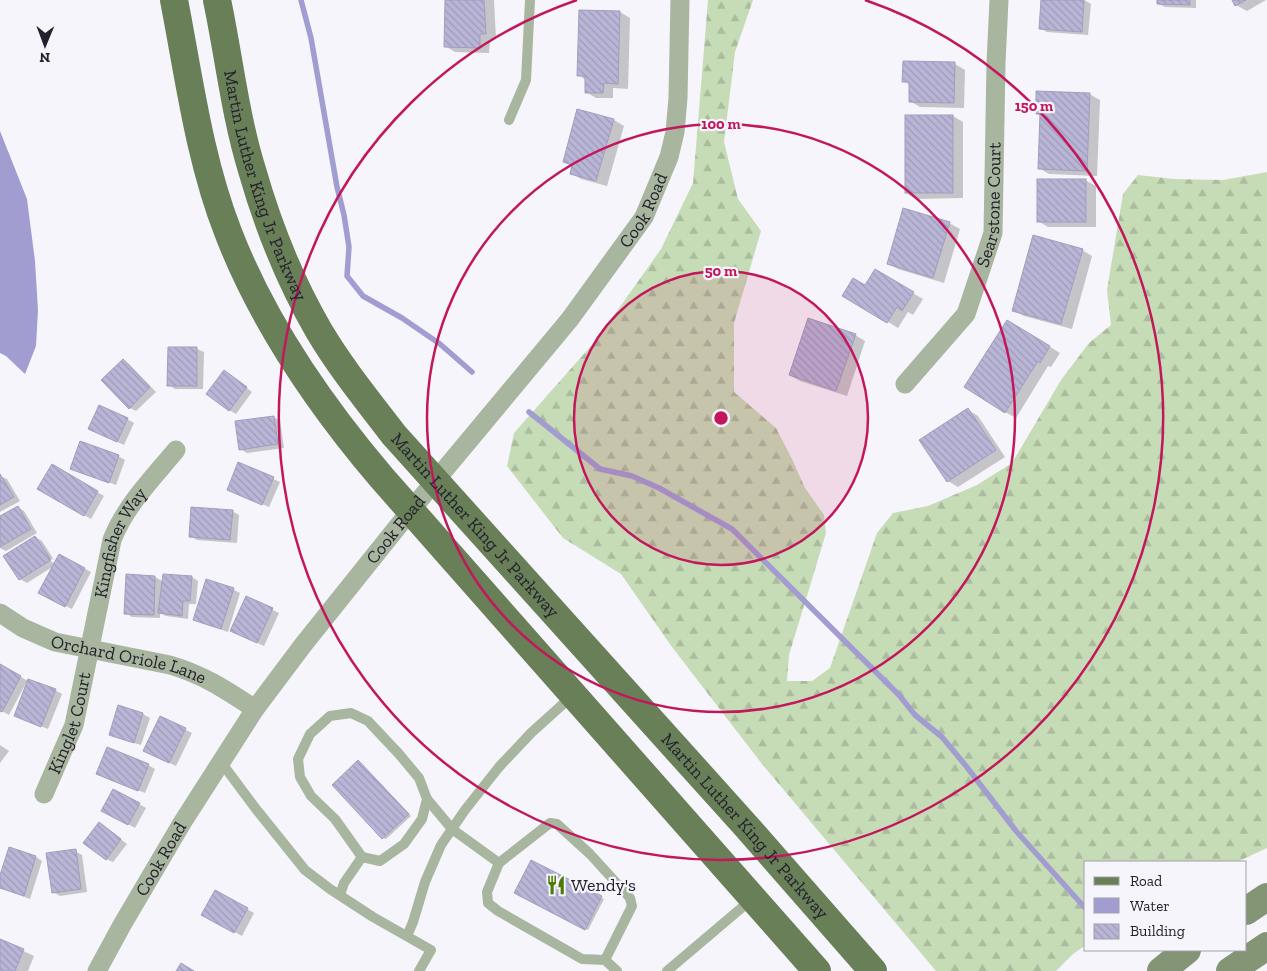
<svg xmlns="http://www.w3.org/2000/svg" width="1267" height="971" viewBox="0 0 1267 971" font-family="'Zilla Slab',serif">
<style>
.forest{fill:url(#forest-firs)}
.water{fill:#a29dd1}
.shadow{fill:#0003}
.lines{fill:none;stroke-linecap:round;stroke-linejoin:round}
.stream{stroke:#a29dd1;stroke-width:5.5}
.building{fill:url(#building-back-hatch);stroke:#a19ebe}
.lane{stroke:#a8b59f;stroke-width:10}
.street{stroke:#a8b59f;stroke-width:19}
.secondary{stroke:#839575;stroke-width:28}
.primary{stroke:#687f57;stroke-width:28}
.ring{fill:none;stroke:#c2185b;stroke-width:2.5}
.labels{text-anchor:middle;stroke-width:4.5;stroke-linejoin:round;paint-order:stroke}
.street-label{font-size:18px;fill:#22212d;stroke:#f6f5fc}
.poi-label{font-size:18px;fill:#22212d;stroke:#f6f5fc;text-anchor:start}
.centre{fill:#c2185b;stroke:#f6f5fc;stroke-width:2.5}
.ring-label{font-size:15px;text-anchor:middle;font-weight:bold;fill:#c2185b;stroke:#f6f5fc;stroke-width:4.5;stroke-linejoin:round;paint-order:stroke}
</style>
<defs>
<pattern id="forest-firs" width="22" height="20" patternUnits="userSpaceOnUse" patternTransform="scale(1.25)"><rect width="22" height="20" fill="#c6dcb6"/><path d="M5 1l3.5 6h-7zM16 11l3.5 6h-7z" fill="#aabc9d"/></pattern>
<pattern id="building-back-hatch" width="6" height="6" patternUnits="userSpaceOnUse" patternTransform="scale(1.25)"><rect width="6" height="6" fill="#b8b5d6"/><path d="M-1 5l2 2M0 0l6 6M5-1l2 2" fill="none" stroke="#9e9bb8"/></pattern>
</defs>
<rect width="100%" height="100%" fill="#f6f5fc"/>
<path class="forest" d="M708,0h45l-18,52 -11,90 14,57 23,32 -27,92v69l42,36 16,31 13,29 19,27 2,18 -37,122 -2,26h25l18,-13 47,-135 16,-20 35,-7 49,-21 35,-22 49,-83 28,-37 22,-18 -4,-35 16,-96 15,-19 36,4 49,1 44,-8v676l-30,14h-151v83l-13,9 -17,17h-120l-174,-207 -90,-117 -51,-73 -58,-36 -56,-72 7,-33 84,-95 63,-89 32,-66z"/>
<path class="water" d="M0,131l27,68 8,62 3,49 -2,36 -11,28 -19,-18 -6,-3z"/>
<g class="shadow">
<path d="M446,0h48l2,39h-6l-1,14 -34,-1 -10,-6z"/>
<path d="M1042,0h42l7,4 -3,31 -41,-3 -7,-4z"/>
<path d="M1159,0h37v8l-31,-1 -6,-3z"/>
<path d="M1233,0h33l-19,11 -11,-6z"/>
<path d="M620,12l10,6 -2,71 -15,-1v10h-17l-10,-6v-12l-8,-5z"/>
<path d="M904,63l51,1 10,6 -1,38 -44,-1 -10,-6v-16l-7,-4z"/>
<path d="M1089,94l11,6 -3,76 -48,-2 -10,-6 2,-52 -4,-2z"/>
<path d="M578,110l36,10 10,6 -17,60 -26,-7 -10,-6 2,-7 -8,-4z"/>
<path d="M953,116l10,6v76l-47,1 -10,-6z"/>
<path d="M1085,180l11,6v41h-48l-10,-6z"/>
<path d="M949,223l11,6 -16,54 -46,-14 -10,-6z"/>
<path d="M1082,250l10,6 -20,73 -48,-13 -11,-6z"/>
<path d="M875,271l48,28 -10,16 -5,-3 -10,16 -54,-33 21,-8z"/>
<path d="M1018,327l42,26 -9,14 -3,-1 -32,52 -11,-6z"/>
<path d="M855,335l10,6 -18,55 -47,-15 -10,-6z"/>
<path d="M169,348l28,1 7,3 -1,37h-28l-6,-4z"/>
<path d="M123,360l6,4 27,28 -20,19 -6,-3z"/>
<path d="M231,376l21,16 -16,22 -7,-4z"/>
<path d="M968,410l10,6 27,41 -47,30 -10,-6z"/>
<path d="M274,417l6,4 4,27 -37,5 -7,-4z"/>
<path d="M127,419l7,4 -10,22 -28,-13z"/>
<path d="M118,456l7,4 -9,25 -44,-17z"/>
<path d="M239,464l41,18 -11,25 -34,-14z"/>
<path d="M52,466l52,30 -13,23 -52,-30z"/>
<path d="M0,476l7,3 13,22 -20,11z"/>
<path d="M18,507l6,4 13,22 -31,18 -6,-3v-31z"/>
<path d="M232,511l7,4 -2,28 -40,-3 -7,-4z"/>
<path d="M35,537l7,4 12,19 -8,-4 -1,2 11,6 3,-9 32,17 -19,37 -26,-13 8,-30 -27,17 -7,-4z"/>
<path d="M127,576l28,1 9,5 28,-5 6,4 -2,23h-7l-1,15 -22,-3 -6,-3v5l-28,-1 -6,-4z"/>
<path d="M207,581l27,9 6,3 -12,39 -27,-9 -7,-4z"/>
<path d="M247,598l32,15 -15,33 -26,-12z"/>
<path d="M0,666l28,15 27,9 7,4 -14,35 -33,-13 12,-32 -1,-1 -17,32 -9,-5z"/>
<path d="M119,707l24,7 7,4 -9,27 -24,-7 -7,-4z"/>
<path d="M160,717l32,16 -16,33 -25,-12z"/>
<path d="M0,745l9,6 -9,12z"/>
<path d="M359,761l52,55 -25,23 -3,-1z"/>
<path d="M148,765l7,4 -10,24 -41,-16z"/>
<path d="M113,790l33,18 -11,20 -33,-18z"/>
<path d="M106,828l21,16 -14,18 -7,-3z"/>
<path d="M10,849l26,8 6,4 -12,38 -30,-11v-9z"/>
<path d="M75,851l7,4 5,37 -27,4 -7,-4z"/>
<path d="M531,862l73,37 -16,31 -73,-37z"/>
<path d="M216,892l38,21 -12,23 -39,-21z"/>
<path d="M0,940l34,16 -6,15h-28z"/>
</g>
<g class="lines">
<g class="stream">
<path d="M301,0l10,38 26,149 7,28 5,32 -2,29 16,20 39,22 38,26 32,28"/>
<path d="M529,412l71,57 32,7 27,12 73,41 167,166 16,20 27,22 24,29 50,65 70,78"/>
</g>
</g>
<g class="building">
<path d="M445,0h39l2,34h-6v14l-36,-1z"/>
<path d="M1041,0h43l-2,32 -43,-3z"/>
<path d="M1157,0h33v5l-33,-1z"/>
<path d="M1232,0h14l-11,6z"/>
<path d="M579,10l41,1 -2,73 -14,-1 -1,10h-18v-17h-8z"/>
<path d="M903,61l52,1 -1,41 -45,-1v-20h-7z"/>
<path d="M1036,91l54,2 -3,78 -49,-2 2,-55h-4z"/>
<path d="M577,109l37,10 -18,62 -26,-7 2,-9 -9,-3z"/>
<rect x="905" y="115" width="48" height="78"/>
<rect x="1037" y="179" width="49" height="43"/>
<path d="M903,208l47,14 -17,56 -46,-14z"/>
<path d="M1033,235l50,14 -22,75 -49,-13z"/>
<path d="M875,269l39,23 -12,19 -5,-4 -10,16 -45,-27 11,-18 12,7z"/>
<path d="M808,318l48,16 -20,57 -47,-16z"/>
<path d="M1007,320l43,26 -10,17 -2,-2 -33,52 -41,-26z"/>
<path d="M168,347h29v39h-30z"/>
<path d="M123,359l27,28 -21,22 -28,-29z"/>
<path d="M224,370l23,17 -18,24 -23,-17z"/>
<path d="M99,405l29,13 -11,24 -29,-13z"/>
<path d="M968,408l28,42 -49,32 -28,-42z"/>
<path d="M274,416l4,28 -39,6 -4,-29z"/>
<path d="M80,441l39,14 -10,28 -39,-14z"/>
<path d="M238,462l36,15 -12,28 -35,-15z"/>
<path d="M52,464l46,27 -14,25 -47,-27z"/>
<path d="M0,474l14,23 -14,8z"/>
<path d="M18,506l13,23 -31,18v-31z"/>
<path d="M191,507l42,3 -3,30 -41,-3z"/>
<path d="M35,536l16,24 -32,20 -16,-24z"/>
<path d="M59,554l26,14 -20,39 -27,-14z"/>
<path d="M126,574l29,2 -1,39 -30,-1z"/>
<path d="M163,574l29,2 -2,25h-7l-1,15 -24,-3z"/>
<path d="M206,579l28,9 -13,41 -28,-9z"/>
<path d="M246,596l27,12 -16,35 -27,-12z"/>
<path d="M0,664l21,12 -19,36 -2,-1z"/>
<path d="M28,679l28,10 -15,38 -27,-11z"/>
<path d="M118,705l25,8 -9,30 -25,-8z"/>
<path d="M160,716l26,12 -17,35 -26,-12z"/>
<path d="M107,747l42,17 -11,27 -42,-17z"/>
<path d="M358,760l51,54 -27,25 -50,-54z"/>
<path d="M113,789l27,14 -12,22 -27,-14z"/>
<path d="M99,822l22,17 -15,21 -23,-17z"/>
<path d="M9,847l27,9 -12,40 -24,-8v-13z"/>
<path d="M76,849l5,40 -29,4 -6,-40z"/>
<path d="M531,860l71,36 -17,34 -71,-37z"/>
<path d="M215,890l33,18 -14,25 -33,-18z"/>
<path d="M0,939l24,10 -9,22h-15z"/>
<path d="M181,963l13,8h-18z"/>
</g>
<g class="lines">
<g class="lane">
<path d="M509,120l17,-40 4,-80"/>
<path d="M351,713l17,8 31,33 20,24 8,21 -5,20 -18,25 -24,17 -18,-4 -27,-38 -24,-23 -11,-19 -2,-18 12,-25 20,-18z"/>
<path d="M221,762l35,47 49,61 25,19 43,28 58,33 -12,21"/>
<path d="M427,799l25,30 47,34"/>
<path d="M340,895l4,-12 18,-26"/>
<path d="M407,936l6,-14 12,-40 16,-37 24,-35 34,-43 32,-34 41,-37"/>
<path d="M605,960l27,-54 -2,-8 -40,-44 -33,-30 -7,-1 -51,40 -12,29 1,11 10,8 84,48 23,1 12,11"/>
<path d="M667,971l85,-72"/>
</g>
<g class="street">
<path id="s1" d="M905,384l61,-70 27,-81 3,-170 3,-63"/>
<path id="s2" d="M0,613l23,15 32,14 115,23c34,10 56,25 85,44"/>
<path id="s3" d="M44,794l30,-69 38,-185c13,-34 41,-62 64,-90"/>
<path id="s4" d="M97,971l25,-46 60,-102 73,-114 48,-64 108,-135 159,-191 74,-102 25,-60 6,-25 3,-34 2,-98"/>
</g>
<g class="secondary">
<path d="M1246,911l21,-14"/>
<path d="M1161,971l26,-21"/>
<path d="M1230,971l37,-25"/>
</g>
<g class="primary">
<path d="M174,0c15,77 25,158 54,232 35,91 91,172 154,246l435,493"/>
<path id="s5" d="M217,0c12,57 18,115 35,170 16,56 38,111 67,161 22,37 49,70 75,104l352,391 127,145"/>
</g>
</g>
<circle cx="721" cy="418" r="147" fill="#c2185b" fill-opacity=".12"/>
<g class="ring">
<circle cx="721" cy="418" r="147"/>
<circle cx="721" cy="418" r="294"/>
<path d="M865 0A442 442 0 1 1 577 0"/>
</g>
<defs>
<symbol id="restaurant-bare" viewBox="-9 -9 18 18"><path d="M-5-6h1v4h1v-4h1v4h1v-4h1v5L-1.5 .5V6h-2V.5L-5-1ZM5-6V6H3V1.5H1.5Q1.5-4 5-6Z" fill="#4b7c08" stroke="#f6f5fc" stroke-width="2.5" paint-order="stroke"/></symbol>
</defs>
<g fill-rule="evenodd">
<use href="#restaurant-bare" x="542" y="871" width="28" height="28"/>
</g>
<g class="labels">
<g class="street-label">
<text dy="6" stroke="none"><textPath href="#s5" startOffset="192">Martin Luther King Jr Parkway</textPath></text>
<text dy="6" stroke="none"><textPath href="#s1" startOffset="206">Searstone Court</textPath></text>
<text dy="6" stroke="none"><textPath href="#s4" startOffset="939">Cook Road</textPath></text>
<text dy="6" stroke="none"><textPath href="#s5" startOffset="598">Martin Luther King Jr Parkway</textPath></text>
<text dy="6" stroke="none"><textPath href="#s4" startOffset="534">Cook Road</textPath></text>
<text dy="6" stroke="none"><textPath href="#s3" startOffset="264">Kingfisher Way</textPath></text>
<text dy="6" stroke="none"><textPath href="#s2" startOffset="138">Orchard Oriole Lane</textPath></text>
<text dy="6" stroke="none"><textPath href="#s3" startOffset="76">Kinglet Court</textPath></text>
<text dy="6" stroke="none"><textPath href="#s5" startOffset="1002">Martin Luther King Jr Parkway</textPath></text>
<text dy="6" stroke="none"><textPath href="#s4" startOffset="129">Cook Road</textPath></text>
</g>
<g class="poi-label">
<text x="571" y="891">Wendy's</text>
</g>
</g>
<circle cx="721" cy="418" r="8" class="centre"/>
<g class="ring-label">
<text x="1034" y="111">150 m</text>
<text x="721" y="129">100 m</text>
<text x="721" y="276">50 m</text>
</g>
<rect x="1084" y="861" width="162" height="90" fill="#f6f5fc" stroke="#a1a0a9"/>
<rect x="1094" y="877" width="25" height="8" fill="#687f57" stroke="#a1a0a9"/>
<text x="1130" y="886" font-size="15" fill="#22212d">Road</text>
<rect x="1094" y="898" width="25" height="15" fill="#a29dd1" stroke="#a1a0a9"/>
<text x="1130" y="911" font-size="15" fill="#22212d">Water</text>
<rect x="1094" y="924" width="25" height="15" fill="url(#building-back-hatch)" stroke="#a1a0a9"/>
<text x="1130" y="936" font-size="15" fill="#22212d">Building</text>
<g transform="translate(45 45) rotate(181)" stroke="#f6f5fc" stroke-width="4" paint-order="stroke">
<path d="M0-4L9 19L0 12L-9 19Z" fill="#22212d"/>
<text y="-8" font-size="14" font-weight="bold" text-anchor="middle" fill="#22212d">N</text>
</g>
</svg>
